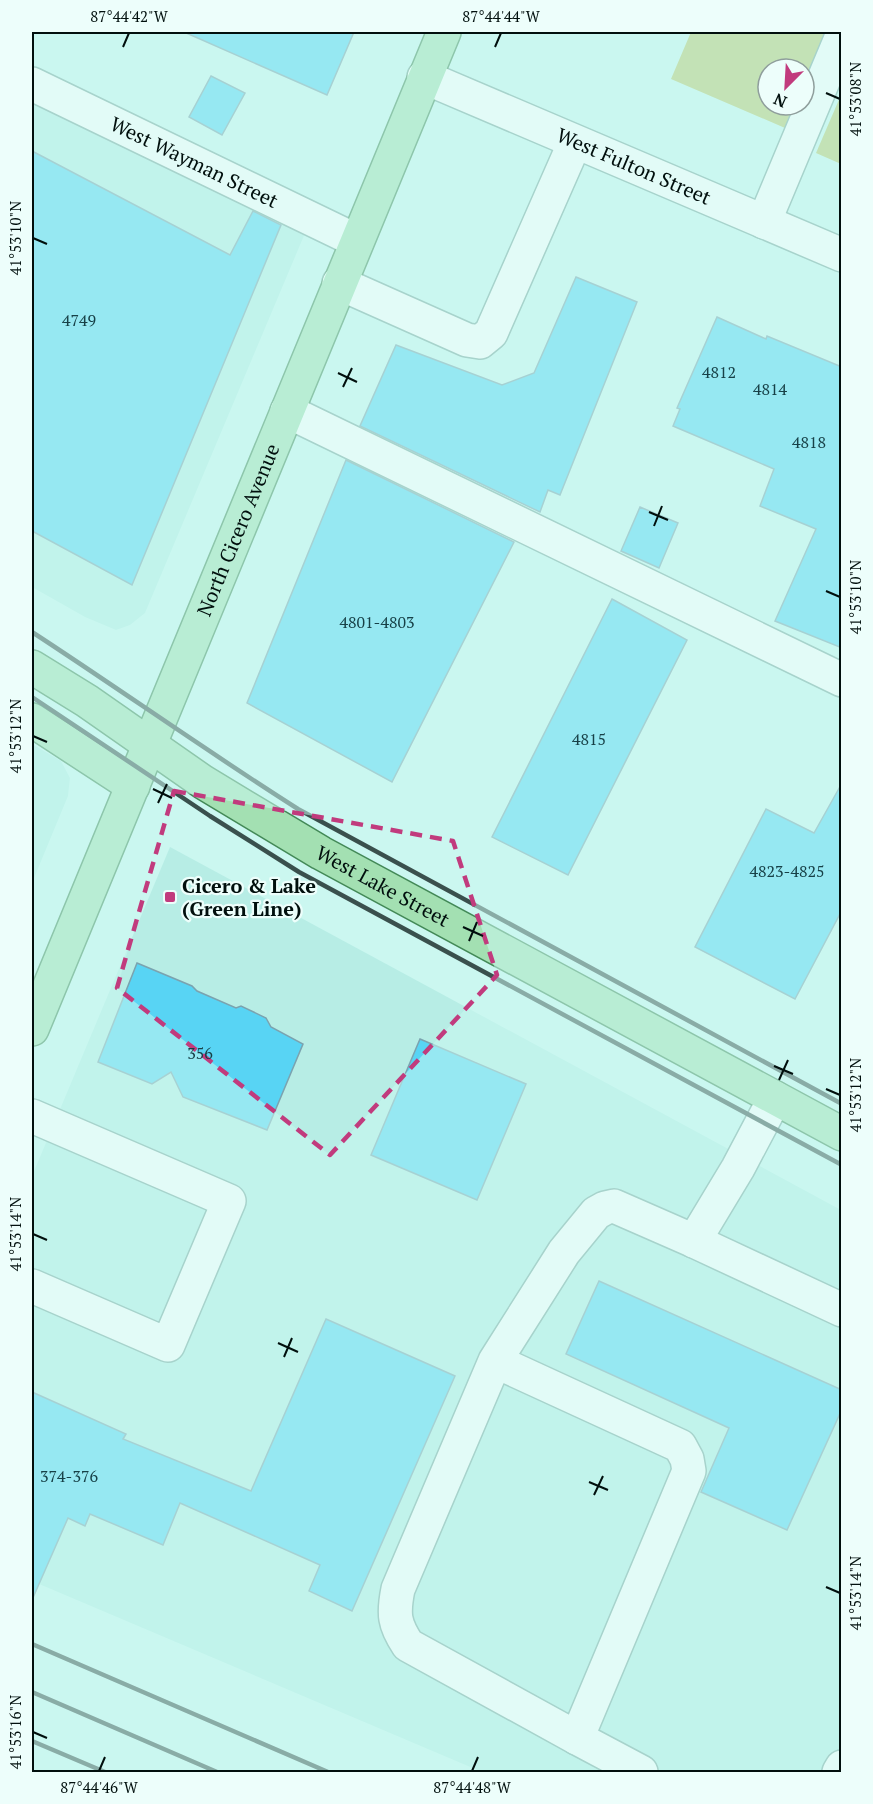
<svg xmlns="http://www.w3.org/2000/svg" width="873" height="1804" viewBox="0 0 873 1804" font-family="'PT Serif',serif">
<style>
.built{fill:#b7ede5}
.green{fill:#bbc86f}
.building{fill:#58d4f4;stroke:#7ba3af;stroke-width:1.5}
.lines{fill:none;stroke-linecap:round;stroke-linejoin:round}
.minor-casing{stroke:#7ca69f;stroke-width:36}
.major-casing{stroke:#438957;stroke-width:36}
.minor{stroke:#fff;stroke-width:33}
.major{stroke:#a3e0b2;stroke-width:33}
.rail{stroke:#3a504d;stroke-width:4.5}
.marked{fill:none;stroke:#c13b7d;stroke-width:4.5;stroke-dasharray:12 8;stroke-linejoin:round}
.ticks{fill:none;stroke:#010f0d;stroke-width:2}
.poi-dot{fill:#c13b7d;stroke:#edfefb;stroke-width:2}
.labels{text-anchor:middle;stroke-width:4.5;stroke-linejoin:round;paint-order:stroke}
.number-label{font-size:16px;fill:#174047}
.street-label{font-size:20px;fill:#010f0d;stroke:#edfefb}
.poi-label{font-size:20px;font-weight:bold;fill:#010f0d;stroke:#edfefb;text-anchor:start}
.neatline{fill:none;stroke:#010f0d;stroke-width:2}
.ticks-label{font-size:15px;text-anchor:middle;fill:#010f0d}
</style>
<rect width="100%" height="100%" fill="#cbf7f0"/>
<g class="built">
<path d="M32,83l279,136 -166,394 -15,12 -14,5 -31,-13 -53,-30z"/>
<path d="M32,744l29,17 9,17 -2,18 -36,87z"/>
<path d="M170,847l671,363v562h-359l-450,-191v-405z"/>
</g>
<g class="green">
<path d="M691,32h135l-22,52v-15h-36v36h27l-10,23 -114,-49z"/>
<path d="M841,95v69l-25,-11z"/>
</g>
<g class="building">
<path d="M184,32h170l-27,63z"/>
<path d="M211,76l34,17 -23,42 -33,-18z"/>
<path d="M32,151l198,104 23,-44 28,14 -149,360 -100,-54z"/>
<path d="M576,277l61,25 -77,193 -12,-5 -8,22 -180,-86 36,-81 106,40 32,-12z"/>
<path d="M717,317l49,22 1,-3 75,31v281l-67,-27 41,-92 -56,-23 14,-37 -101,-43 7,-17 -3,-1z"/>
<path d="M346,460l168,82 -122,240 -145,-79z"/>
<path d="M640,507l38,16 -19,45 -38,-17z"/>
<path d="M612,599l75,41 -119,235 -76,-38z"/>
<path d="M842,783v127l-47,89 -100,-52 71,-138 48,24z"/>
<path d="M137,963l55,23 5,5 39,17 5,-2 25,12 5,9 32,17 -36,86 -84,-33 -12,-25 -19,12 -54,-22z"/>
<path d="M420,1039l106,45 -49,116 -106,-45z"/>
<path d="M599,1281l243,109v19l-55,121 -86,-38 28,-64 -163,-74z"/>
<path d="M326,1319l129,57 -103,235 -43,-20 11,-26 -140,-62 -17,42 -73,-31 -5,12 -17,-8 -36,82v-208l94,42 -3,5 128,52z"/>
</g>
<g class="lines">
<defs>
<g id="minor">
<path id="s1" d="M424,77l418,178"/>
<path id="s2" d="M32,84l325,157"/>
<path d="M764,222l78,-186"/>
<path d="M339,283l128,57 13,2 11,-9 84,-191"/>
<path d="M287,411l555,269"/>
<path d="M32,1116l197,85 -61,144 -136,-59"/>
<path d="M694,1241l44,-73 37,-70"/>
<path d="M495,1361l185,85 7,13 2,12 -112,267 -169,-93c-14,-21 -15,-31 -10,-56l97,-228 69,-109 32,-39 9,-5 9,-2 80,35 148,69"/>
<path d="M577,1738l64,34"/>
<path d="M839,1772l3,-5"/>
</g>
<g id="major">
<path id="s3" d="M32,667l55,34 116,81 118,71 521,281"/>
<path d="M32,720l101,66"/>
<path id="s4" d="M32,1029l412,-997"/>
</g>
</defs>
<use href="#minor" class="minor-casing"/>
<use href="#major" class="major-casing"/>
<use href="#minor" class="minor"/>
<use href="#major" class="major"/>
<g class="rail">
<path d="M32,632c89,58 176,120 266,177l544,295"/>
<path d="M32,697l178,119 89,56 543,293"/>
<path d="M32,1644l296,128"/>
<path d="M32,1692l185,80"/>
<path d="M32,1741l73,31"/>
</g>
</g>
<path d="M0 0H873V1804H0ZM174,791l279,50 44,134 -167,180 -213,-167z" fill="#cbf7f0" fill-opacity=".55" fill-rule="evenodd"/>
<path class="marked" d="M174,791l279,50 44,134 -167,180 -213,-167z"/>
<path class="ticks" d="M123,47l6,-14M495,47l6,-14M826,93l14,6M33,238l14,6M338,373l19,9M343,387l9,-19M649,512l19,8M654,526l8,-20M826,591l14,6M33,736l14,6M153,789l19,9M158,803l9,-19M463,927l20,9M469,941l8,-19M774,1066l19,8M779,1080l9,-20M826,1089l14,6M33,1234l14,6M278,1343l20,9M284,1357l8,-19M589,1482l19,8M594,1495l9,-19M826,1587l14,6M33,1732l14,6M99,1771l6,-14M472,1771l6,-14"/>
<rect class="poi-dot" x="164" y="891" width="12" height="12" rx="3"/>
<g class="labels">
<g class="number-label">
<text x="79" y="326">4749</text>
<text x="719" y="378">4812</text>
<text x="770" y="395">4814</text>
<text x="809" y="448">4818</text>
<text x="377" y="628">4801-4803</text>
<text x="589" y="745">4815</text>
<text x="787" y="877">4823-4825</text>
<text x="200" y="1059">356</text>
<text x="69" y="1482">374-376</text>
</g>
<g class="street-label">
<text dy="7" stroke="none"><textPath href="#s2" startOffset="180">West Wayman Street</textPath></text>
<text dy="7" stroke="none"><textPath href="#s1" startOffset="228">West Fulton Street</textPath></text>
<text dy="7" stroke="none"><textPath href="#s4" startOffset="540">North Cicero Avenue</textPath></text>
<text dy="7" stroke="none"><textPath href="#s3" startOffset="414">West Lake Street</textPath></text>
</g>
<g class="poi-label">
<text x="182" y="893">Cicero &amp; Lake<tspan x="182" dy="23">(Green Line)</tspan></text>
</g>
</g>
<rect width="873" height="1804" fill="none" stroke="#edfefb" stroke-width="66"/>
<g transform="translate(786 87) rotate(204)"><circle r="28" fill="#edfefb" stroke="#8f9e9c" stroke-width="1.5"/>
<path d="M0-4.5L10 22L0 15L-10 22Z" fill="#c13b7d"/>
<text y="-9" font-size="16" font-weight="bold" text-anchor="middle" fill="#010f0d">N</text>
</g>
<rect x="33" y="33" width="807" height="1738" class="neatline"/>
<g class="ticks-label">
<text x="129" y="22">87°44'42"W</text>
<text x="501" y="22">87°44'44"W</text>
<text transform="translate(856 99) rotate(-90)" y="5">41°53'08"N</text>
<text transform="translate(16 238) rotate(-90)" y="5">41°53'10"N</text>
<text transform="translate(856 597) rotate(-90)" y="5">41°53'10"N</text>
<text transform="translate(16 736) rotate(-90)" y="5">41°53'12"N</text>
<text transform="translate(856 1095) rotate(-90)" y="5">41°53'12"N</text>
<text transform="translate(16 1234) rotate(-90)" y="5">41°53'14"N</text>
<text transform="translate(856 1593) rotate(-90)" y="5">41°53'14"N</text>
<text transform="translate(16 1732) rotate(-90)" y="5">41°53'16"N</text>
<text x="99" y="1793">87°44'46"W</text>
<text x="472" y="1793">87°44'48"W</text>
</g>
</svg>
